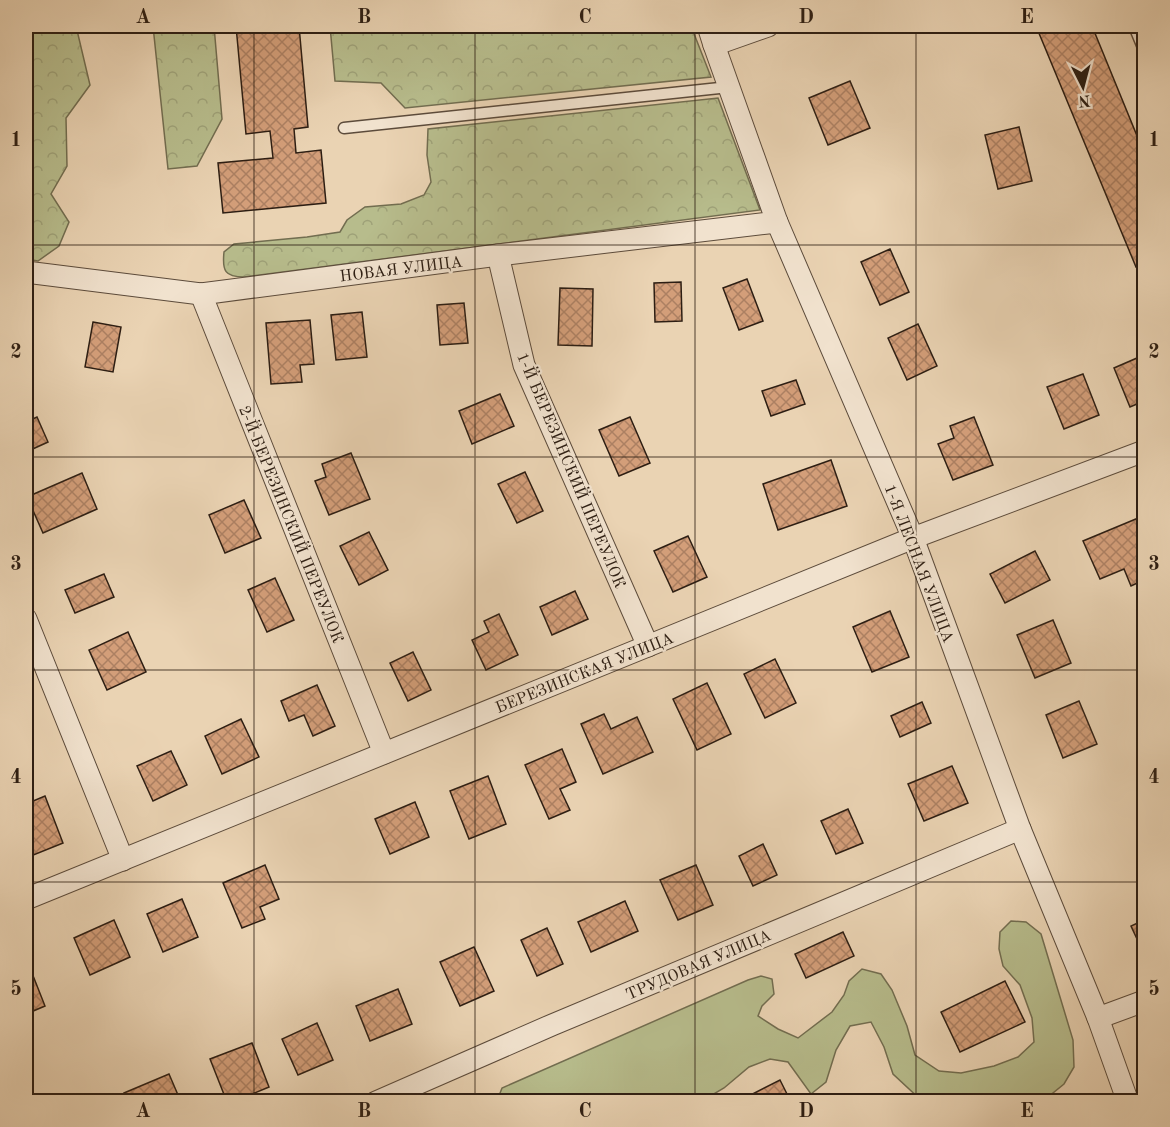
<svg xmlns="http://www.w3.org/2000/svg" width="1170" height="1127" viewBox="0 0 1170 1127" font-family="'Old Standard TT',serif">
<style>
.green{fill:#b7bc8c;stroke:#726d50;stroke-width:1.5}
.forest{fill:url(#forest-crowns);stroke:#726d50;stroke-width:1.5}
.building{fill:url(#building-cross-hatch);stroke:#2d1e13;stroke-width:1.5}
.lines{fill:none;stroke-linecap:round;stroke-linejoin:round}
.service-casing{stroke:#5c4b3b;stroke-width:13}
.minor-casing{stroke:#5c4b3b;stroke-width:23}
.service{stroke:#f1e2ce;stroke-width:10}
.minor{stroke:#f1e2ce;stroke-width:21}
.grid{fill:none;stroke:#2d1e13;stroke-width:1.5;stroke-opacity:0.55}
.labels{text-anchor:middle;stroke-width:4.5;stroke-linejoin:round;paint-order:stroke}
.street-label{font-size:16px;fill:#2d1e13;stroke:#f1e2ce}
.neatline{fill:none;stroke:#2d1e13;stroke-width:2}
.grid-label{font-size:20px;text-anchor:middle;font-weight:bold;fill:#2d1e13}
</style>
<defs>
<pattern id="forest-crowns" width="20" height="18" patternUnits="userSpaceOnUse" patternTransform="scale(1.5)"><rect width="20" height="18" fill="#b7bc8c"/><path d="M2 6a3 3 0 1 1 6 0M12 15a3 3 0 1 1 6 0" fill="none" stroke="#9ea178"/></pattern>
<pattern id="building-cross-hatch" width="8" height="8" patternUnits="userSpaceOnUse" patternTransform="scale(1.5)"><rect width="8" height="8" fill="#d39e79"/><path d="M0 0l8 8M0 8l8-8" fill="none" stroke="#ac8062"/></pattern>
</defs>
<rect width="100%" height="100%" fill="#ead3b3"/>
<filter id="stains"><feTurbulence type="fractalNoise" baseFrequency=".00333" numOctaves="4"/><feColorMatrix values="0 0 0 0 .2 0 0 0 0 .09 0 0 0 0 .02 0 0 0 .5 -.17"/></filter>
<radialGradient id="worn" r=".72"><stop offset=".6" stop-color="#630" stop-opacity="0"/><stop offset="1" stop-color="#630" stop-opacity=".3"/></radialGradient>
<path class="green" d="M1011,921l15,1 15,12 32,106 1,27 -10,17 -21,17h-121l-29,-27 -9,-27 -13,-25 -21,4 -14,24 -10,32 -15,12 -23,-32 -18,-3 -21,8 -25,21 -22,13h-205l5,-13 246,-108 13,-4 11,3 2,15 -12,12 -4,10 20,13 20,9 34,-26 12,-17 5,-14 13,-12 19,5 11,16 15,36 8,29 24,16 22,2 33,-7 24,-9 16,-15 -2,-24 -12,-33 -17,-19 -4,-17 1,-17z"/>
<g class="forest">
<path d="M26,26h50l14,59 -24,33 1,48 -16,28 18,28 -10,24 -21,15 -12,-2z"/>
<path d="M153,26h61l8,93 -25,47 -29,3z"/>
<path d="M330,26h361l20,51 -306,31 -24,-25 -46,-2z"/>
<path d="M718,98l42,112 -516,67c-19,0 -22,-6 -20,-25l10,-8 73,-7 33,-5 7,-12 18,-13 36,-3 23,-9 7,-13 -4,-27 1,-26z"/>
</g>
<g class="building">
<path d="M236,26h63l9,101 -14,2 2,24 25,-3 5,53 -103,10 -5,-50 55,-5 -3,-27 -24,3z"/>
<path d="M1036,26h56l52,127v111l-8,3z"/>
<path d="M850,81l20,47 -42,17 -19,-47z"/>
<path d="M1019,127l13,54 -34,8 -13,-54z"/>
<path d="M890,249l19,43 -29,13 -19,-43z"/>
<path d="M747,279l16,42 -24,9 -16,-42z"/>
<path d="M681,282l1,39 -27,1 -1,-39z"/>
<path d="M560,288l33,1 -1,57 -34,-1z"/>
<path d="M464,303l4,40 -28,2 -3,-40z"/>
<path d="M362,312l5,45 -31,3 -5,-45z"/>
<path d="M310,320l4,44 -14,1 2,17 -31,2 -5,-61z"/>
<path d="M93,322l28,5 -8,45 -28,-5z"/>
<path d="M918,324l19,42 -30,14 -19,-42z"/>
<path d="M1144,355v46l-14,6 -16,-39z"/>
<path d="M1083,374l16,41 -35,14 -17,-42z"/>
<path d="M796,380l9,24 -34,12 -9,-25z"/>
<path d="M500,394l14,32 -42,18 -13,-33z"/>
<path d="M37,417l11,25 -22,10v-30z"/>
<path d="M630,417l20,46 -31,13 -20,-46z"/>
<path d="M974,417l19,48 -40,15 -15,-36 16,-6 -4,-12z"/>
<path d="M351,453l19,46 -41,16 -14,-34 11,-4 -4,-13z"/>
<path d="M831,460l16,46 -69,24 -15,-46z"/>
<path d="M525,472l18,39 -26,12 -19,-39z"/>
<path d="M82,473l15,36 -54,24 -16,-36z"/>
<path d="M244,500l17,38 -36,15 -16,-38z"/>
<path d="M1143,516l1,2v62l-13,6 -7,-17 -24,10 -17,-38z"/>
<path d="M369,532l19,38 -29,15 -19,-39z"/>
<path d="M688,536l19,41 -34,15 -19,-41z"/>
<path d="M1035,551l15,29 -45,23 -15,-29z"/>
<path d="M104,574l10,23 -39,16 -10,-23z"/>
<path d="M275,578l19,42 -27,12 -19,-42z"/>
<path d="M575,591l13,28 -36,16 -12,-28z"/>
<path d="M890,611l19,46 -37,15 -19,-45z"/>
<path d="M499,614l19,41 -32,15 -14,-30 17,-8 -5,-11z"/>
<path d="M1053,620l18,43 -36,15 -18,-43z"/>
<path d="M128,632l18,40 -39,18 -18,-40z"/>
<path d="M413,652l18,38 -23,11 -18,-38z"/>
<path d="M775,659l21,44 -31,15 -21,-44z"/>
<path d="M707,683l24,51 -34,16 -24,-51z"/>
<path d="M317,685l18,41 -22,10 -9,-21 -15,6 -8,-20z"/>
<path d="M1079,701l18,43 -34,14 -17,-43z"/>
<path d="M922,702l9,21 -31,14 -9,-21z"/>
<path d="M604,714l7,15 26,-12 16,35 -50,22 -22,-50z"/>
<path d="M241,719l18,38 -37,17 -17,-38z"/>
<path d="M562,749l14,33 -16,7 10,21 -21,9 -24,-54z"/>
<path d="M171,751l16,34 -34,16 -16,-35z"/>
<path d="M952,766l16,37 -44,18 -16,-37z"/>
<path d="M488,776l18,48 -37,15 -19,-48z"/>
<path d="M45,796l18,47 -37,15v-54z"/>
<path d="M415,802l14,35 -39,17 -15,-35z"/>
<path d="M848,809l15,34 -27,11 -15,-33z"/>
<path d="M763,844l14,31 -24,11 -14,-30z"/>
<path d="M265,865l14,34 -19,8 5,12 -23,9 -19,-45z"/>
<path d="M696,865l17,40 -35,15 -18,-40z"/>
<path d="M182,899l16,38 -35,15 -16,-38z"/>
<path d="M625,901l13,30 -47,21 -13,-30z"/>
<path d="M114,920l16,37 -40,18 -16,-37z"/>
<path d="M1144,920v34l-13,-28z"/>
<path d="M547,928l16,36 -26,12 -16,-36z"/>
<path d="M843,932l11,24 -48,22 -11,-24z"/>
<path d="M474,947l20,44 -34,15 -20,-44z"/>
<path d="M30,968l15,38 -19,8v-44z"/>
<path d="M1005,981l20,41 -65,30 -19,-40z"/>
<path d="M398,989l14,35 -42,17 -14,-35z"/>
<path d="M317,1023l16,37 -35,15 -16,-36z"/>
<path d="M252,1043l17,44 -36,15h-6l-17,-43z"/>
<path d="M169,1074l12,28h-53l-4,-9z"/>
<path d="M780,1080l11,22h-54z"/>
</g>
<g class="lines">
<defs>
<g id="service">
<path d="M1134,26l10,24"/>
<path d="M344,128l385,-41"/>
</g>
<g id="minor">
<path d="M708,26l6,19 63,177 136,316 107,291 78,189 30,84"/>
<path d="M714,45l54,-19"/>
<path d="M498,255l26,110 124,281"/>
<path d="M26,272l175,22 297,-39 279,-33"/>
<path d="M201,294l183,459"/>
<path d="M26,619l97,241"/>
<path d="M26,899l887,-361 231,-87"/>
<path d="M1098,1018l46,-17"/>
<path d="M376,1102l176,-77 468,-196"/>
</g>
</defs>
<use href="#service" class="service-casing"/>
<use href="#minor" class="minor-casing"/>
<use href="#service" class="service"/>
<use href="#minor" class="minor"/>
</g>
<path class="grid" d="M254,26v1076M475,26v1076M695,26v1076M916,26v1076M26,245h1118M26,457h1118M26,670h1118M26,882h1118"/>
<g class="labels">
<g class="street-label">
<text transform="translate(401 268) rotate(-7)" y="6">НОВАЯ УЛИЦА</text>
<text transform="translate(572 470) rotate(67)" y="6">1-Й БЕРЕЗИНСКИЙ ПЕРЕУЛОК</text>
<text transform="translate(292 524) rotate(68)" y="6">2-Й БЕРЕЗИНСКИЙ ПЕРЕУЛОК</text>
<text transform="translate(920 563) rotate(69)" y="6">1-Я ЛЕСНАЯ УЛИЦА</text>
<text transform="translate(584 672) rotate(-22)" y="6">БЕРЕЗИНСКАЯ УЛИЦА</text>
<text transform="translate(698 964) rotate(-23)" y="6">ТРУДОВАЯ УЛИЦА</text>
</g>
</g>
<rect width="1170" height="1127" fill="none" stroke="#ead3b3" stroke-width="66"/>
<g transform="translate(1083 87) rotate(174)" stroke="#f1e2ce" stroke-width="4.5" paint-order="stroke">
<path d="M0-4.5L10 22L0 15L-10 22Z" fill="#2d1e13"/>
<text y="-9" font-size="16" font-weight="bold" text-anchor="middle" fill="#2d1e13">N</text>
</g>
<rect x="33" y="33" width="1104" height="1061" class="neatline"/>
<g class="grid-label">
<text x="143" y="23">A</text>
<text x="364" y="23">B</text>
<text x="585" y="23">C</text>
<text x="806" y="23">D</text>
<text x="1027" y="23">E</text>
<text x="16" y="146">1</text>
<text x="1154" y="146">1</text>
<text x="16" y="358">2</text>
<text x="1154" y="358">2</text>
<text x="16" y="570">3</text>
<text x="1154" y="570">3</text>
<text x="16" y="783">4</text>
<text x="1154" y="783">4</text>
<text x="16" y="995">5</text>
<text x="1154" y="995">5</text>
<text x="143" y="1117">A</text>
<text x="364" y="1117">B</text>
<text x="585" y="1117">C</text>
<text x="806" y="1117">D</text>
<text x="1027" y="1117">E</text>
</g>
<rect width="100%" height="100%" filter="url(#stains)"/>
<rect width="100%" height="100%" fill="url(#worn)"/>
</svg>
